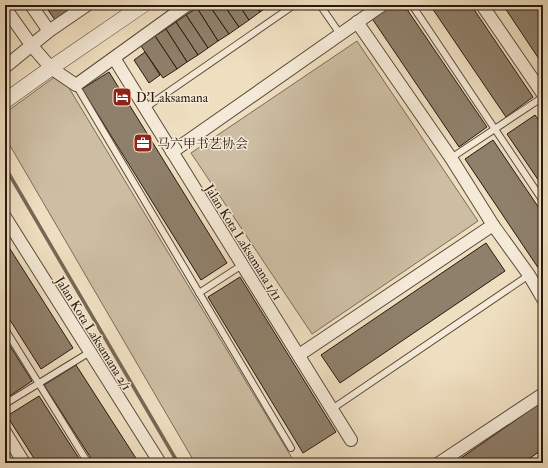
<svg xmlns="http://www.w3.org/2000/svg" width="548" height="468" viewBox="0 0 548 468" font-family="'IM FELL Double Pica','Noto Serif SC',serif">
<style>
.green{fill:#cdbda3;stroke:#7a6b58}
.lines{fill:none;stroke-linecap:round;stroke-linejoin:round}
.stream{stroke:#766855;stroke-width:3.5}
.building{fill:#8f806b;stroke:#27190e}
.service-casing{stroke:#594a3b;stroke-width:8}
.minor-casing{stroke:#594a3b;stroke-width:14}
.tertiary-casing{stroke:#594a3b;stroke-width:16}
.service{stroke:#f5ead7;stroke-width:6}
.minor{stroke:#f5ead7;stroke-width:12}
.tertiary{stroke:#f5ead7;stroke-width:15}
.labels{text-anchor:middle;stroke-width:3;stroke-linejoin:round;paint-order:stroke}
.poi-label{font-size:13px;fill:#27190e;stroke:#f5ead7;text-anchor:start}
.street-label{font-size:13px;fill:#27190e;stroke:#f5ead7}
</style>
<rect width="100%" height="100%" fill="#efdfc1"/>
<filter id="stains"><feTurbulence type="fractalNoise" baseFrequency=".005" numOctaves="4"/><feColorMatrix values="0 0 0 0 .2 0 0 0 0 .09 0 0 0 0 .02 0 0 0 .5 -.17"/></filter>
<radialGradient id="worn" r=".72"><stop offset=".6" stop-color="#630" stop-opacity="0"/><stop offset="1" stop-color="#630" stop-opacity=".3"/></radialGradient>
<g class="green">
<path d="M357,41l121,180 -166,113 -121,-181z"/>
<path d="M60,73l235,390h-100l-190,-326v-24z"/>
</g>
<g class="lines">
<path class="stream" d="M5,167l173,296"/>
</g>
<g class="building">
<path d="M49,5h27l-21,15 -9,-13z"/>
<path d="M202,5h7l20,29 -11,7 -21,-33z"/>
<path d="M209,5h15l15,22 -10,7z"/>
<path d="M224,5h15l10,15 -10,7z"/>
<path d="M239,5h16l5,7 -11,8z"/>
<path d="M255,5h15l-10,7z"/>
<path d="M383,5h21l83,122 -28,20 -90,-133z"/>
<path d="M430,5h41l62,92 -27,20z"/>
<path d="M503,5h40v60z"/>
<path d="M197,8l21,33 -10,7 -22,-33z"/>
<path d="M186,15l22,33 -10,7 -22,-33z"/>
<path d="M176,22l22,33 -11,7 -21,-33z"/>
<path d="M166,29l21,33 -10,7 -22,-33z"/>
<path d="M155,36l22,33 -14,9 -22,-32z"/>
<path d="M145,52l15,23 -11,8 -15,-23z"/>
<path d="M109,72l118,191 -26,17 -119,-191z"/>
<path d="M535,115l8,11v61l-36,-53z"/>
<path d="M493,140l50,74v61l-78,-116z"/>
<path d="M5,241l68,107 -32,21 -36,-57z"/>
<path d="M486,243l19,28 -165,112 -19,-28z"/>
<path d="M240,277l96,155 -33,21 -95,-156z"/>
<path d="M5,338l27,43 -27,18z"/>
<path d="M76,365l63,98h-45l-50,-78z"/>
<path d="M39,396l43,67h-45l-30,-47z"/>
<path d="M543,401v48l-20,14h-69z"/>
</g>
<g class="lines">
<defs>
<g id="service">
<path d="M320,5l20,29"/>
<path d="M412,5l131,196"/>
<path d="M76,85l215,363"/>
<path d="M145,108l149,-103"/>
<path d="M451,158l92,-61"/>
<path d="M199,293l43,-28"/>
<path d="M5,329l83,134"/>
<path d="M5,404l85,-52"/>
<path d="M332,409l197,-134"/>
<path d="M540,463l3,-2"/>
</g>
<g id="minor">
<path d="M31,5l18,26"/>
<path d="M482,5l61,89"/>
<path d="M5,8l27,38 19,22 25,17 111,-80"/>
<path d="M357,22l94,136 42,67 36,50 14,24"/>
<path d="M114,58l237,382"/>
<path d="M5,67l44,-36 38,-26"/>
<path d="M172,152l210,-147"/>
<path d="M5,217l155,246"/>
<path d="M299,355l194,-130"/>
<path d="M5,432l19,31"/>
<path d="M439,463l104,-69"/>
</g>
<path id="tertiary" d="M5,101l46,-33 92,-63"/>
</defs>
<use href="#service" class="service-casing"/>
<use href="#minor" class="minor-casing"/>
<use href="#tertiary" class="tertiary-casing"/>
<use href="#service" class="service"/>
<use href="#minor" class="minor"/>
<use href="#tertiary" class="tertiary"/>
</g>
<defs>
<symbol id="hotel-square" viewBox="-11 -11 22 22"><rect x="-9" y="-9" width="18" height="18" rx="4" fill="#8f2418" stroke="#f5ead7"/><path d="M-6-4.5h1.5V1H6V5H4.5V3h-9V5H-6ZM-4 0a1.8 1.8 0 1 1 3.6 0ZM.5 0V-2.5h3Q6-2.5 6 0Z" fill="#fff"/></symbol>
<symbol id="office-square" viewBox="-11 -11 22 22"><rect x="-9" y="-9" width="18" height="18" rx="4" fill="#8f2418" stroke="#f5ead7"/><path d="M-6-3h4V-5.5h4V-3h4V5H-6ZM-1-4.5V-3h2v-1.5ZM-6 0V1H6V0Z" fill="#fff"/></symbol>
</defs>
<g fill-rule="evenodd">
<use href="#hotel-square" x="111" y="86" width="22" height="22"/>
<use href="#office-square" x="132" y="132" width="22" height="22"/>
</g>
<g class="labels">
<g class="poi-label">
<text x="136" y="102">D’Laksamana</text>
<text x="157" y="148">马六甲书艺协会</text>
</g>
<g class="street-label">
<text transform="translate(244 242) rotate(58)" y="5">Jalan Kota Laksamana 1/11</text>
<text transform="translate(94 333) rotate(58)" y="5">Jalan Kota Laksamana 2/1</text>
</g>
</g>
<rect width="548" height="468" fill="none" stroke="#efdfc1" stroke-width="20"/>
<rect x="6" y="6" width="536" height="456" fill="none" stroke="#27190e" stroke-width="2"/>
<rect x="10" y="10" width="528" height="448" fill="none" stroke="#27190e"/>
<rect width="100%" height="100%" filter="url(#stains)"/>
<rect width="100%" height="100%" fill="url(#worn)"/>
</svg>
